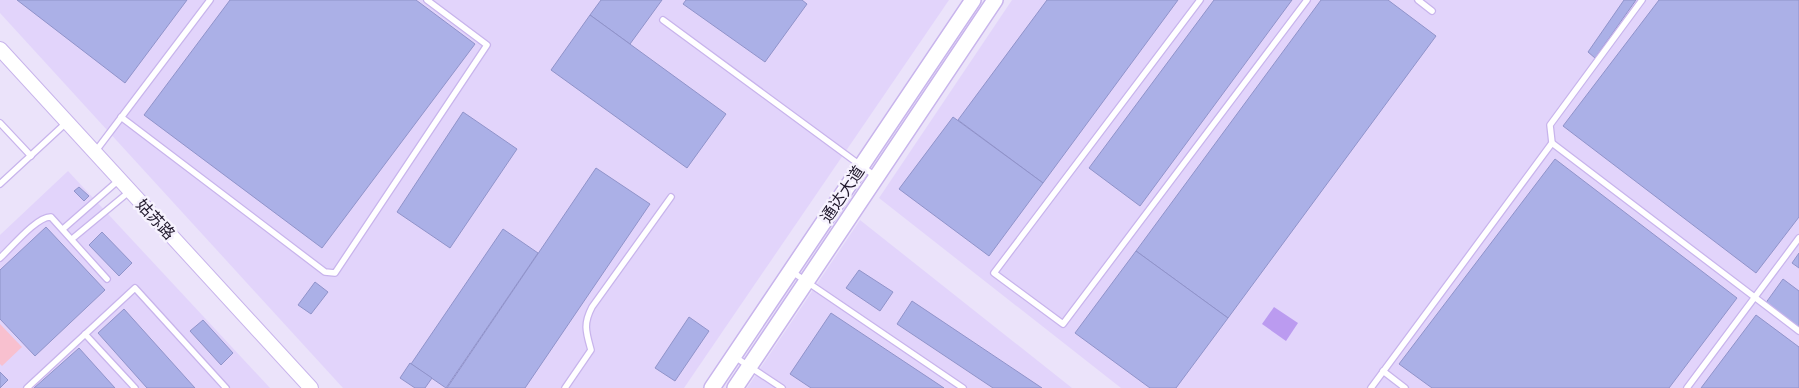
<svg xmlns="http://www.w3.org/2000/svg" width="1799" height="388" viewBox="0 0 1799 388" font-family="Karla,'Noto Sans SC',sans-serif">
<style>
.built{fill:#e2d4fb}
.green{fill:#f8c0cf}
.water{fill:#bb9bf0}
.building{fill:#abb0e7;stroke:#9093ca}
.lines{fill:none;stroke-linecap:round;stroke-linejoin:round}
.service-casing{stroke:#c8b4ec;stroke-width:8}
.tertiary-casing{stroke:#c8b4ec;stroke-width:16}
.secondary-casing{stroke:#c8b4ec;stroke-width:18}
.service{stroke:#fff;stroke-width:5.5}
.tertiary{stroke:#fff;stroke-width:14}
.secondary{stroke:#fff;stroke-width:15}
.labels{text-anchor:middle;stroke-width:5;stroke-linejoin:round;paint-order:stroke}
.street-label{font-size:16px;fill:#1f172b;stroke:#f6f2fe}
</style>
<rect width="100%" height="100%" fill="#ebe3fa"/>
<g class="built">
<path d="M0,0h949l-265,388h-341l-343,-375z"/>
<path d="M1012,0h787v388h-678l-242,-190z"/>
<path d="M68,171l202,217h-270v-153z"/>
<path d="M860,220l212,168h-325z"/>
</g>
<path class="green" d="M0,324l22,23 -20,19 -2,-2z"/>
<path class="water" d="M1274,307l24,16 -12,18 -24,-17z"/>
<g class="building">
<path d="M17,0h170l-62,83z"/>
<path d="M230,0h186l59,44 -153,204 -178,-133z"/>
<path d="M601,0h61l-32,44 -40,-29z"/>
<path d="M686,0h116l5,4 -42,58 -82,-58z"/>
<path d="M1047,0h131l-135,183 -85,-63z"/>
<path d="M1214,0h78l-152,206 -51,-38z"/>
<path d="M1321,0h67l48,36 -208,282 -92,-67z"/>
<path d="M1624,0h12l-41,58 -7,-6z"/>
<path d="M1659,0h140v217l-43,56 -193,-147z"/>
<path d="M590,15l136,99 -39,54 -136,-98z"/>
<path d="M463,112l54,37 -67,99 -53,-36z"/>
<path d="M953,117l90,66 -54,73 -90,-67z"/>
<path d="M1555,159l182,139 -68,90h-237l-33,-24z"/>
<path d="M596,168l54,36 -125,184h-78z"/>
<path d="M79,187l10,9 -5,5 -10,-10z"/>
<path d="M46,227l59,63 -70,66 -35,-37v-49z"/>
<path d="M503,229l35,24 -92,135 -35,-24z"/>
<path d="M102,232l30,31 -13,13 -30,-31z"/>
<path d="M1136,251l92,67 -52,70h-26l-75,-55z"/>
<path d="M1799,253v15l-7,-5z"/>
<path d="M859,270l34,22 -13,19 -34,-23z"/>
<path d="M1783,279l16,12v38l-34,-25z"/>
<path d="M315,282l13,10 -17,22 -13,-9z"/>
<path d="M912,301l130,87h-49l-96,-64z"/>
<path d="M124,309l71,79h-48l-49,-55z"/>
<path d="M831,313l113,75h-133l-21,-14z"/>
<path d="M1756,315l43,32v41h-98z"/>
<path d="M689,317l20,14 -34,50 -20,-13z"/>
<path d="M203,320l30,33 -12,12 -31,-34z"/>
<path d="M79,348l36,40h-81z"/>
<path d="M410,363l22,15 -7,10h-10l-15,-10z"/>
<path d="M0,372l8,8 -8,8z"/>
</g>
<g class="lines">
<defs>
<g id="service">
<path d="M1200,0l-206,273 69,51 244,-324"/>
<path d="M1418,0l14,11"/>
<path d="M663,20l212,156"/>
<path d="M121,117l204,155 10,1 152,-228 -60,-45"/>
<path d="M0,123l31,33"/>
<path d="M1552,143l-2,-18 92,-125"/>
<path d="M95,152l115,-152"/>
<path d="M0,184l67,-62"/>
<path d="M63,229l57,-50"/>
<path d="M72,239l58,-48"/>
<path d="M0,258c11,-10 37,-42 51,-41l56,62"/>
<path d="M791,271l172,117"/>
<path d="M85,334l50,54"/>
<path d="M735,357l47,31"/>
<path d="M1383,371l22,17"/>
<path d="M27,388l108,-100 91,100"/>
<path d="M565,388l26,-38c-5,-18 -8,-26 1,-43l79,-110"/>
<path d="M1371,388l181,-245 247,188"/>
<path d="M1687,388l112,-150"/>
</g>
<path id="tertiary" d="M0,49l311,339"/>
<g id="secondary">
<path d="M712,388l261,-388"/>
<path d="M735,388l260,-388"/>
</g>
</defs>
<use href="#service" class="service-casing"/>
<use href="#tertiary" class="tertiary-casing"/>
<use href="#secondary" class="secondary-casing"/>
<use href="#service" class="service"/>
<use href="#tertiary" class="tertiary"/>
<use href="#secondary" class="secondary"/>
</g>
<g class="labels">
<g class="street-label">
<text transform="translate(842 194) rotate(-56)" y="6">通达大道</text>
<text transform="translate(156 219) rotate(47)" y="6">姑苏路</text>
</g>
</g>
</svg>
